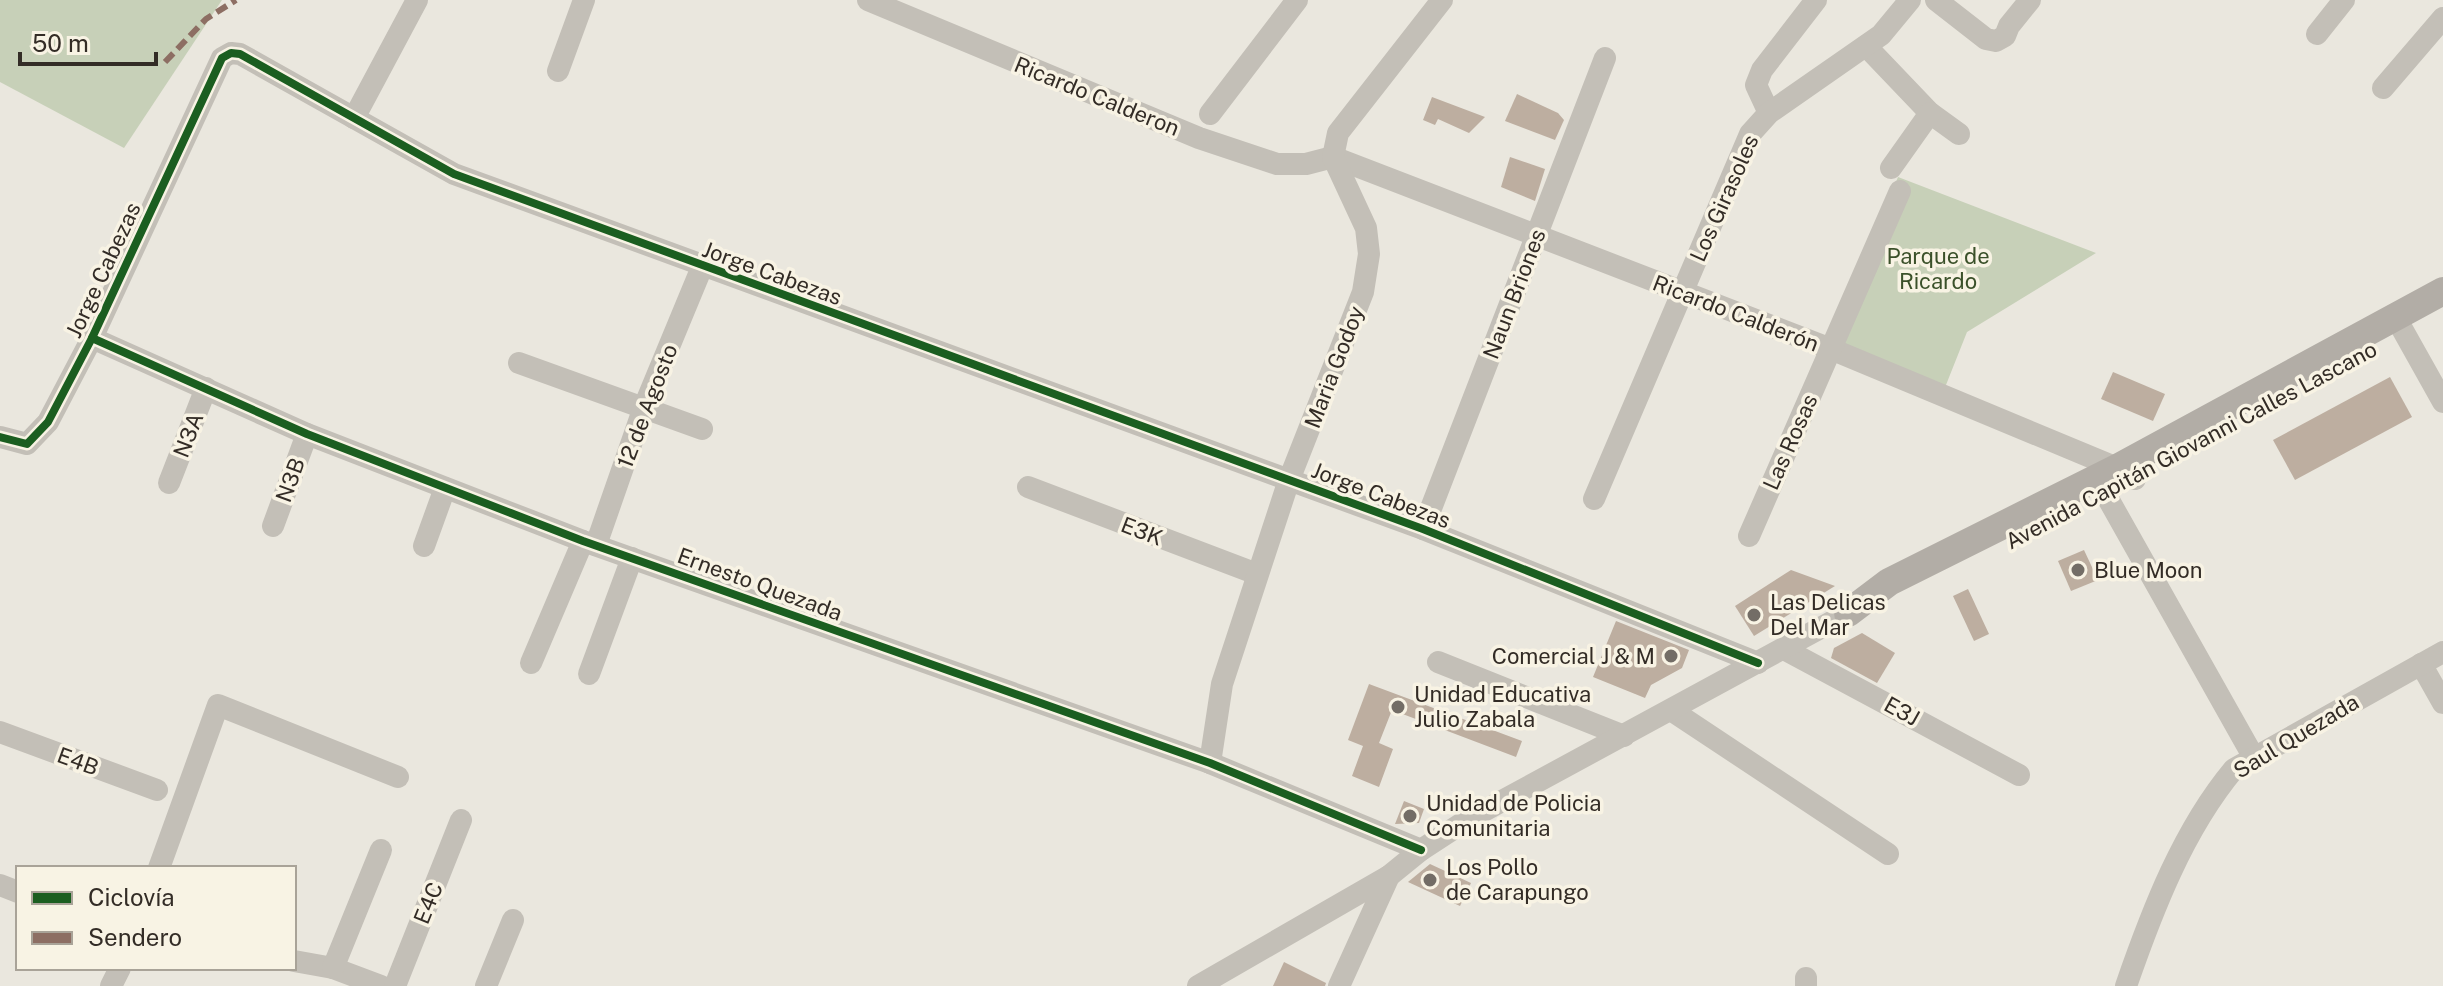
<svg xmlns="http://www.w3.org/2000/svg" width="2443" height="986" viewBox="0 0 2443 986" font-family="'Public Sans',sans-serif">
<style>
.green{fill:#c7d0b8}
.building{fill:#bdaea0}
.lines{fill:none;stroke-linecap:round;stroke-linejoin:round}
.minor{stroke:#c3bfb7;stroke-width:22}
.major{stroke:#b2ada6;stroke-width:28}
.quiet{stroke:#8d6e63;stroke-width:6;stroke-dasharray:12 6;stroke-linecap:butt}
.cycleway-casing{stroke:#f8f3e4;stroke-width:13}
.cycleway{stroke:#1b5e20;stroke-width:8}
.poi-dot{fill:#736d66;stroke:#f8f3e4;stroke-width:3}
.labels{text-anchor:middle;stroke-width:7;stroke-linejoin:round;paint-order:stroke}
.street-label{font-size:22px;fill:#332c26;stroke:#f8f3e4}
.park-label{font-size:22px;fill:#3b512a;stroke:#f8f3e4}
.poi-label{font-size:22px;fill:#332c26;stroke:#f8f3e4;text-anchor:start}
</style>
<rect width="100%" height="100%" fill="#eae7de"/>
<g class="green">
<path d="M0,0h222l-98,148 -124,-66z"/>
<path d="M1898,177l198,76 -129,79 -25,63 -111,-46z"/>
</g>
<g class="building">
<path d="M1517,94l41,19 6,7 -9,20 -50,-19z"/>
<path d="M1432,97l53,20 -16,16 -31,-14 -3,6 -12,-5z"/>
<path d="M1510,157l35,12 -10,32 -34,-14z"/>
<path d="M2113,372l52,22 -12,27 -52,-22z"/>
<path d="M2390,377l22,40 -117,63 -22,-40z"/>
<path d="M2084,550l14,30 -27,11 -13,-30z"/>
<path d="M1791,570l44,16 -81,50 -19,-30z"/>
<path d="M1968,589l21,45 -15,7 -21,-45z"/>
<path d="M1616,621l73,29 -7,18 -31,17 -6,13 -52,-21z"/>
<path d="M1862,633l33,20 -18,30 -46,-25 3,-10z"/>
<path d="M1369,684l153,57 -6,16 -124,-47 -13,33 14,6 -14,38 -27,-11 11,-30 -15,-6z"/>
<path d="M1404,801l20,8 -5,14 -24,1z"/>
<path d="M1430,864l41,19 -11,23 -52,-24z"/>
<path d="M1284,962l42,21 -1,3h-52z"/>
</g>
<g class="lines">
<g class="minor">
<path d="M868,0l331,138 78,26h29l27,-7"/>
<path d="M1936,0l50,39 10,2 9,-5 4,-10 21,-26"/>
<path d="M2317,34l27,-34"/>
<path d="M1866,46l64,67 29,21"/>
<path d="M558,71l26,-71"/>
<path d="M2383,88l60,-70"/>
<path d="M1769,113l-13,-28 6,-15 54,-70"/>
<path d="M1210,114l87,-114"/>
<path d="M354,118l63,-118"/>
<path d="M1333,157l498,192 286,119 18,11"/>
<path d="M1891,168l39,-55"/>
<path d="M2396,318l47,84"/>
<path d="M92,338l215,96 276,107 627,222 211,87"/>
<path d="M519,363l183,66"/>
<path d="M0,437l27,7 21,-22 44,-84 130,-280 9,-5 9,1 214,120 969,355 335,134"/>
<path d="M2094,480l12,15 147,261"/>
<path d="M169,483l37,-95"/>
<path d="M1028,487l229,87"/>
<path d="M1594,499l156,-365 19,-21 112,-78 29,-35"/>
<path d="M273,526l34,-92"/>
<path d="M1423,529l182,-471"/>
<path d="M1749,536l151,-345"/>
<path d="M596,545l48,-138 58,-140"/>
<path d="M424,546l21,-58"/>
<path d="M1784,649l235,126"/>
<path d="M1438,662l186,74"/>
<path d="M531,663l52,-122"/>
<path d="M2421,664l22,39"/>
<path d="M589,674l43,-116"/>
<path d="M1671,710l217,144"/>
<path d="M0,732l157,58"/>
<path d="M1210,763l12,-79 67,-204 74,-188 6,-38 -3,-26 -33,-71 5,-24 104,-133"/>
<path d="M159,868l59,-163 180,72"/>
<path d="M0,885l18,7"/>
<path d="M294,961l39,7 48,18"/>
<path d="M333,968l48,-118"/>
<path d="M111,986l9,-18"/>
<path d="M395,986l66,-166"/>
<path d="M486,986l27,-66"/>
<path d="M1198,986l191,-110 32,-26 46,-30 381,-207"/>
<path d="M1339,986l50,-110"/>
<path d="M1806,986v-8"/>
<path d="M2126,986c26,-75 57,-156 108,-217l209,-117"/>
</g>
<path class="major" d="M1848,613l41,-31 228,-114 326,-177"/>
<path class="quiet" d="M165,62l41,-43 30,-19"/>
<defs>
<g id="cycleway">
<path d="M92,338l215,96 276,107 627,222 211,87"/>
<path d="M0,437l27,7 21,-22 44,-84 130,-280 9,-5 9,1 214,120 969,355 335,134"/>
</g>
</defs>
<use href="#cycleway" class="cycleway-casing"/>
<use href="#cycleway" class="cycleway"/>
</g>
<g class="poi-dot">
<circle cx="2078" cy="570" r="8"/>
<circle cx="1754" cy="615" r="8"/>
<circle cx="1671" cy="656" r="8"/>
<circle cx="1398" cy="707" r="8"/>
<circle cx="1410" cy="816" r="8"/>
<circle cx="1430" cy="880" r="8"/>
</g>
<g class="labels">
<g class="street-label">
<text transform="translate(1097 96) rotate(22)" y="8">Ricardo Calderon</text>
<text transform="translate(1724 198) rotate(-66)" y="8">Los Girasoles</text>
<text transform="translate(103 270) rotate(-65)" y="8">Jorge Cabezas</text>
<text transform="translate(772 273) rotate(20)" y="8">Jorge Cabezas</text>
<text transform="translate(1514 294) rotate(-69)" y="8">Naun Briones</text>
<text transform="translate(1736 313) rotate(21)" y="8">Ricardo Calderón</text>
<text transform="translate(1334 367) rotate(-69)" y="8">Maria Godoy</text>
<text transform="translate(647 406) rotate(-69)" y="8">12 de Agosto</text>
<text transform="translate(188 435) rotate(-69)" y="8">N3A</text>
<text transform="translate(1790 442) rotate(-66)" y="8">Las Rosas</text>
<text transform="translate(2191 445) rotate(-28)" y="8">Avenida Capitán Giovanni Calles Lascano</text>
<text transform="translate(290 480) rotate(-70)" y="8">N3B</text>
<text transform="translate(1381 495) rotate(21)" y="8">Jorge Cabezas</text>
<text transform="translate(1142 531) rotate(21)" y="8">E3K</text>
<text transform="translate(760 584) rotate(20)" y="8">Ernesto Quezada</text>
<text transform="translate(1902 711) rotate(29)" y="8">E3J</text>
<text transform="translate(2296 736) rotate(-31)" y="8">Saul Quezada</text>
<text transform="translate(78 761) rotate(20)" y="8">E4B</text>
<text transform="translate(428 903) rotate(-68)" y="8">E4C</text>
</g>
<g class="park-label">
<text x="1938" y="264">Parque de<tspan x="1938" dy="25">Ricardo</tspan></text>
</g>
<g class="poi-label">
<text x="2094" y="578">Blue Moon</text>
<text x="1770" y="610">Las Delicas<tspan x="1770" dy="25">Del Mar</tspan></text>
<text x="1655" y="664" text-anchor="end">Comercial J &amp; M</text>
<text x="1414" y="702">Unidad Educativa<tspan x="1414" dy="25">Julio Zabala</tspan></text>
<text x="1426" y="811">Unidad de Policia<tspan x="1426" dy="25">Comunitaria</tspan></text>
<text x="1446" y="875">Los Pollo<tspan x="1446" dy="25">de Carapungo</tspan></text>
</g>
</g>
<rect x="16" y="866" width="280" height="104" fill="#f8f3e4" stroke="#a9a398" stroke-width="2"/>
<rect x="32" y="892" width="40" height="12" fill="#1b5e20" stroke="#a9a398" stroke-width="2"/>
<text x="88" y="906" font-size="24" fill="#332c26">Ciclovía</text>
<rect x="32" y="932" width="40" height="12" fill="#8d6e63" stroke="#a9a398" stroke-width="2"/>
<text x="88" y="946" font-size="24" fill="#332c26">Sendero</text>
<path d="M20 52v12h136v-12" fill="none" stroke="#332c26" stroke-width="4"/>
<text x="32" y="52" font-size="24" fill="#332c26" stroke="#f8f3e4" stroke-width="6" paint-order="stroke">50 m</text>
</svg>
